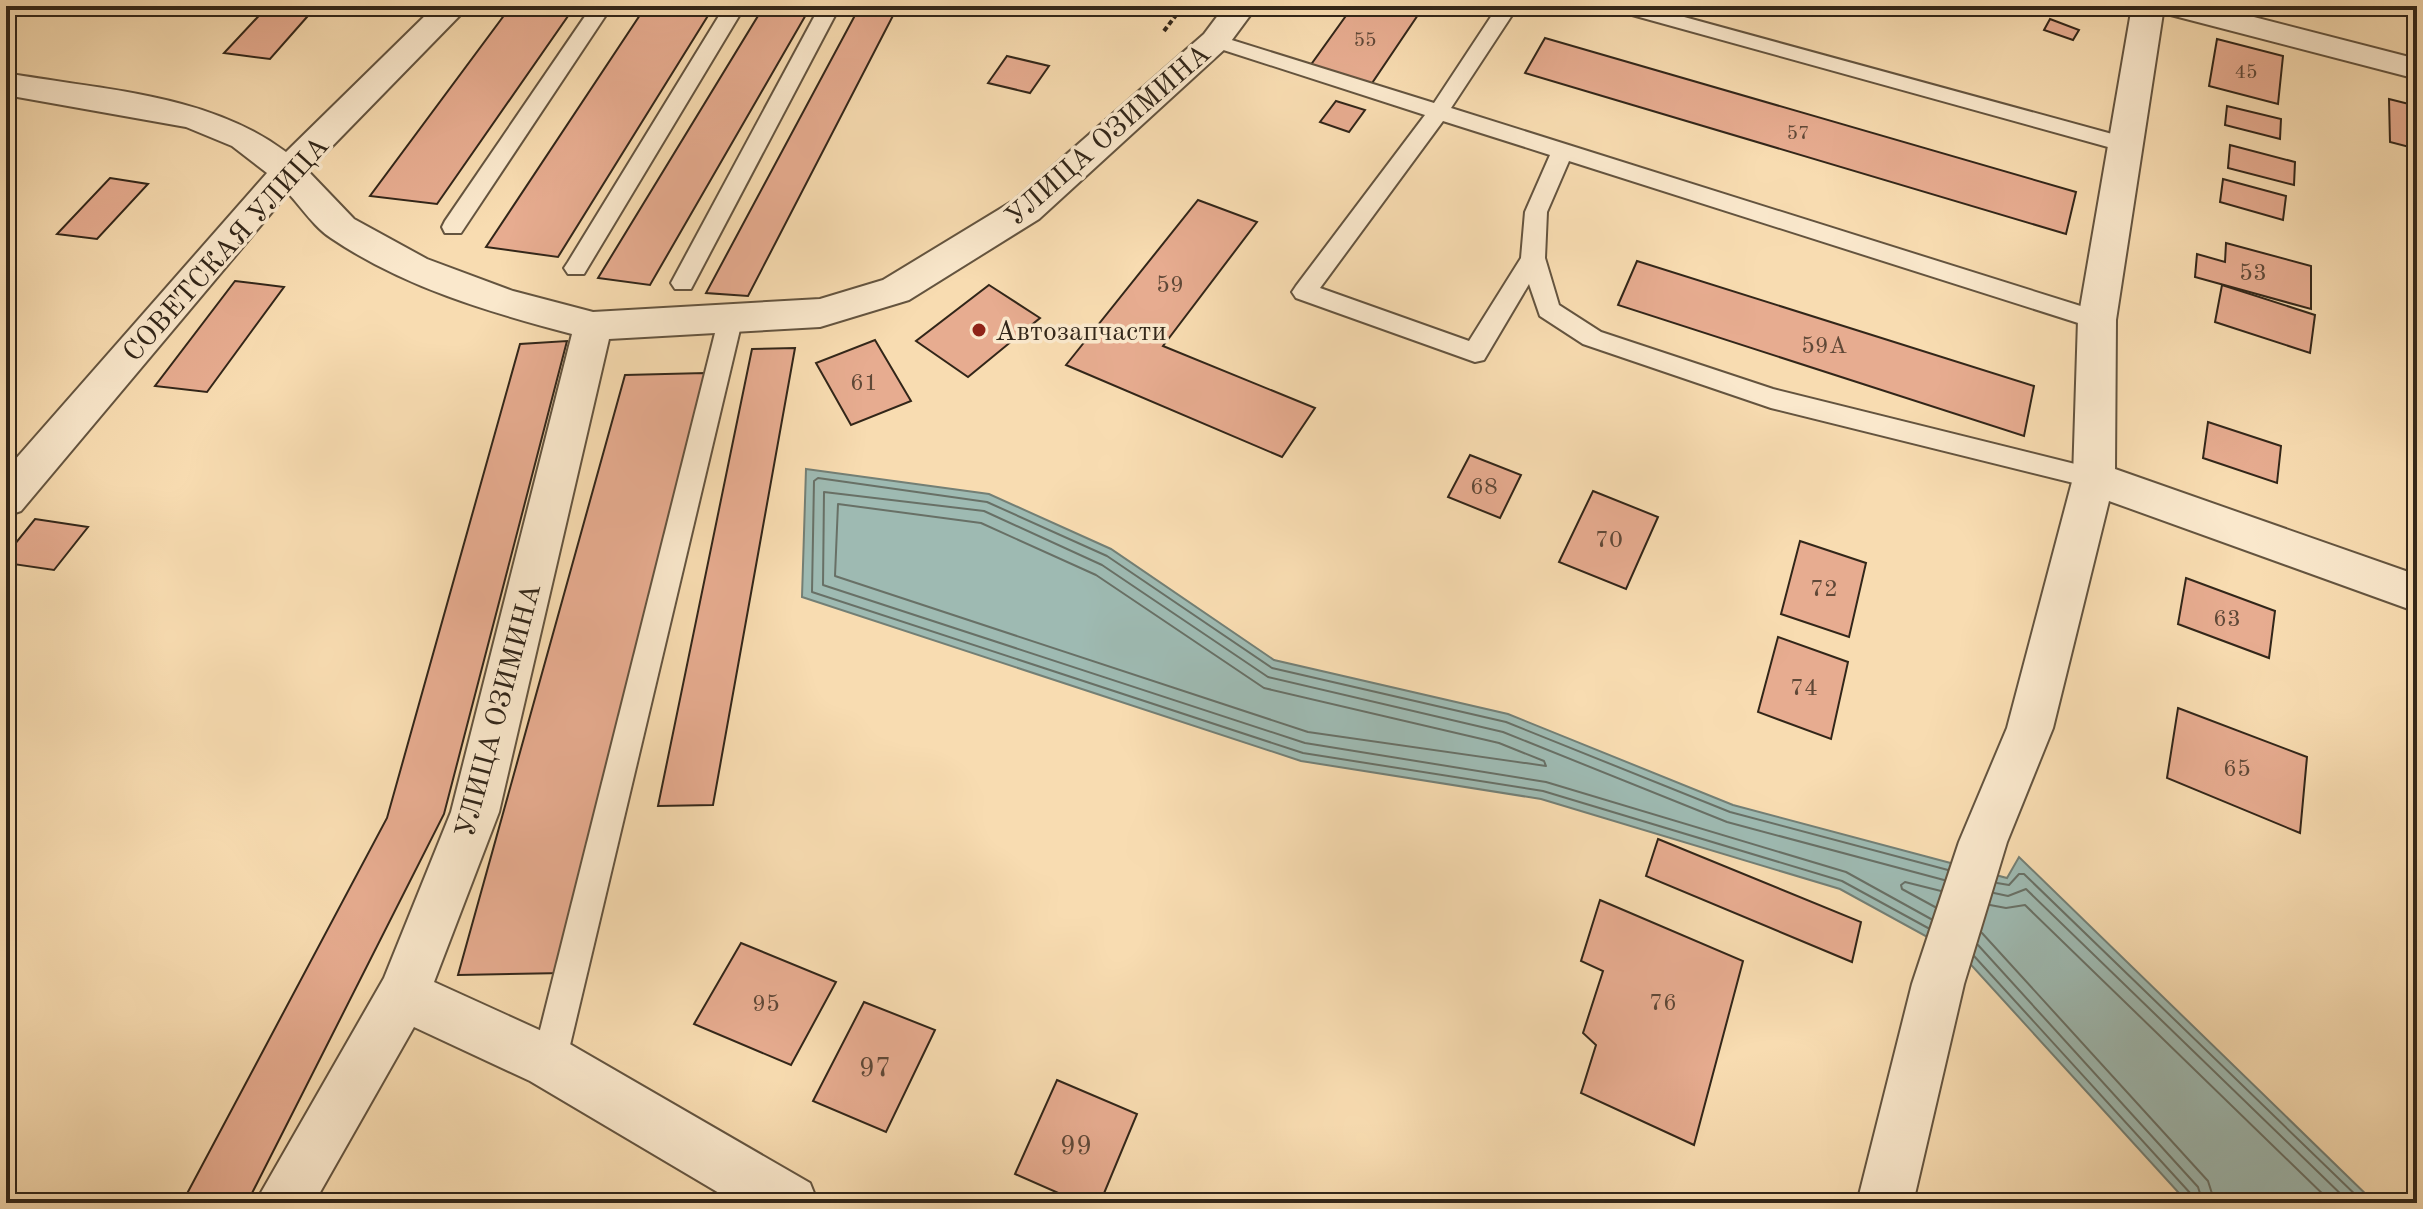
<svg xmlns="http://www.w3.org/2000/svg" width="2423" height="1209" viewBox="0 0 2423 1209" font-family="'Old Standard TT',serif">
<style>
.water{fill:#9ebab2;stroke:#737f75;stroke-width:2}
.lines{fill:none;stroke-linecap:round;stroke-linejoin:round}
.shore{stroke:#687066;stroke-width:2}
.building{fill:#e7ac90;stroke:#322619;stroke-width:2}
.service-casing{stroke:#64543f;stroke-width:4}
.minor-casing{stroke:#64543f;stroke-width:4}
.path{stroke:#322619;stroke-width:4;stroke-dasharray:5 3;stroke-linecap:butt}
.service{fill:#fae8cc;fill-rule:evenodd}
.minor{fill:#fae8cc;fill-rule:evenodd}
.poi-dot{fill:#8f2418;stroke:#fae8cc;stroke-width:3}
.labels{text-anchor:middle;stroke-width:7;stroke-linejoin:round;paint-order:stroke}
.far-number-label{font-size:20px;fill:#5f4837}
.number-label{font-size:24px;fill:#5f4837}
.street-label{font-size:28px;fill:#322619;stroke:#fae8cc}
.poi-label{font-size:28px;fill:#322619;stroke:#fae8cc;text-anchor:start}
.near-number-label{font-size:28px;fill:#5f4837}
</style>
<rect width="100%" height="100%" fill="#f8dcb1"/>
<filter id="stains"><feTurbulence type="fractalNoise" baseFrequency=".0025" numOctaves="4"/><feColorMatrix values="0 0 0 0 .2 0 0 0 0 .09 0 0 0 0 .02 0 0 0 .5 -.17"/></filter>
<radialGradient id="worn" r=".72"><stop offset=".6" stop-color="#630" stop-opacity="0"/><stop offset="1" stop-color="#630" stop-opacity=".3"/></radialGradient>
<path class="water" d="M806,469l183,25 122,55 163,111 234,54 225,91 274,73 12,-21 356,346h-187l-224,-246 -124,-68 -299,-90 -240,-38 -499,-164z"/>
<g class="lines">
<g class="shore">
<path d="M838,504l143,19 115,52 168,113 235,55 45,18 2,5 -238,-34 -473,-156z"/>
<path d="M1997,883l12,2 10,-11h5l340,329"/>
<path d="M1994,893l14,3 18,-7 324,314"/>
<path d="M1990,905l16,3 19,-3 307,298"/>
<path d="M1935,907l-33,-18 -1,-4 4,-3 36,9"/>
<path d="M1931,919l-85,-47 -300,-90 -241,-39 -482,-158 1,-93 160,19 118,54 166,112 235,55 224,90 217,58"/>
<path d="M1928,928l-86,-47 -299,-90 -240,-38 -491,-161 2,-111 4,-3 169,24 120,54 165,112 234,54 224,90 218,58"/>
<path d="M1982,933l226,248 7,22"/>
<path d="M1978,945l220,242 5,16"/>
<path d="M1974,956l217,238 2,9"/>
</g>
</g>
<g class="building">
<path d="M268,6l46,3 -44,50 -46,-6z"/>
<path d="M511,6h64l-138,198 -67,-8z"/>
<path d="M646,6h68l-156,251 -72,-10z"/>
<path d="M764,6h47l-161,279 -52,-7z"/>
<path d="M860,6h38l-150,290 -42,-3z"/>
<path d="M1353,6h71l-58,86 -61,-19z"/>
<path d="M2050,19l29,11 -6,10 -29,-10z"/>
<path d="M1545,38l531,154 -10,42 -541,-161z"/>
<path d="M2217,39l66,17 -5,48 -69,-18z"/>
<path d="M1007,56l42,10 -19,27 -42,-10z"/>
<path d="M2389,99l28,7v43l-27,-7z"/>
<path d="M1336,101l29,9 -16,22 -29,-10z"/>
<path d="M2227,106l54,13 -1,20 -55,-14z"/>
<path d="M2230,145l65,17 -1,23 -66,-17z"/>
<path d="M110,178l38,6 -51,55 -40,-5z"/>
<path d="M2223,179l63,17 -3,24 -63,-18z"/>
<path d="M1198,200l59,22 -94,124 152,62 -33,49 -216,-92z"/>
<path d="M2226,243l85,23v43l-116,-32 2,-23 28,8z"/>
<path d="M1637,261l397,125 -10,50 -406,-131z"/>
<path d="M235,281l49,6 -77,105 -52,-6z"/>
<path d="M989,285l51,33 -72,59 -52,-36z"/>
<path d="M2222,285l93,30 -5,38 -95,-31z"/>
<path d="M875,340l36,61 -60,24 -35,-62z"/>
<path d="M567,341l-123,473 -197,389h-65l205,-385 133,-474z"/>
<path d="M795,348l-82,457 -55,1 94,-457z"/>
<path d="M705,373l-141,600 -106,2 167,-600z"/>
<path d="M2208,422l73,24 -4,37 -74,-25z"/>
<path d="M1470,455l51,20 -21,43 -52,-21z"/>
<path d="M1593,491l65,26 -32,72 -67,-27z"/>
<path d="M35,519l53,8 -34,43 -48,-7v-8z"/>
<path d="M1800,541l66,22 -17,74 -68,-23z"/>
<path d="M2186,578l89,33 -6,47 -91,-34z"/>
<path d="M1778,637l70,25 -17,77 -73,-27z"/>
<path d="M2178,708l129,49 -7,76 -133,-55z"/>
<path d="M1658,839l203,83 -9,40 -206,-86z"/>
<path d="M1600,900l143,61 -49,184 -113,-52 15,-48 -13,-12 20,-62 -22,-10z"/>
<path d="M741,943l95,39 -45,83 -97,-41z"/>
<path d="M864,1002l71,28 -49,102 -73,-31z"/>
<path d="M1057,1080l80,34 -37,89h-19l-66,-29z"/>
</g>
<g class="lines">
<defs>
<g id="service">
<path d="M592,6h20l-151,227h-16l-3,-6 3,-6z"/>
<path d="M725,6h20l-161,268h-16l-4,-6 4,-6z"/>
<path d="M820,6h20l-149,283h-16l-4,-6z"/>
<path d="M1498,6h20l-67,102 655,206 3,6 -3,6 -9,3 -528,-168 -22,51 -2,46 14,47 42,27 172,57 330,82 4,7 -4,7 -9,3 -323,-80 -188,-64 -43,-28 -11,-32 -45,76 -9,2 -179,-64 -4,-6 4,-6 129,-171 -217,-70 -3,-4 3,-4h14l212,66zM1443,121l107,34 -25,57 -4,46 -52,83 -149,-53z"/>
<path d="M1611,6h33l490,134 3,5 -11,7 -512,-142z"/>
<path d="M730,312l9,3 3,6 -176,741 -5,12 -12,5 -12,-5 -5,-12 186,-741 3,-6z"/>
</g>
<g id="minor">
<path d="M435,6h34l-161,165 46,48 73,40 86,32 80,21 227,-13 63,-19 130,-79 191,-167 21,-28h32l-31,42 -187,171 -130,81 -89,27 -211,12 -110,473 -65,170 134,61 242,140 8,20h-82l-206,-122 -116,-54 -100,176h-59l129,-225 67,-166 121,-478c-83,-22 -169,-47 -241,-96 -16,-10 -29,-30 -43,-45l-267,318 -15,5v-46l261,-297 -35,-27 -46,-19 -180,-32v-22c95,17 201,20 280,79z"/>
<path d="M2132,6h79l206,53v20l-254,-66 -47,307 -1,149 302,106v37l-308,-111 -56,227 -46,114 -43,142 -51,219h-56l55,-219 47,-142 48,-114 66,-250 5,-158z"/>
</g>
</defs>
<use href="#service" class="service-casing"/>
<use href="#minor" class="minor-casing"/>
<path class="path" d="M1164,31l19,-25"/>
<use href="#service" class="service"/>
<use href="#minor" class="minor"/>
</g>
<circle class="poi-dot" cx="979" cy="330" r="8"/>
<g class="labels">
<g class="far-number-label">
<text x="1365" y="46">55</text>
<text x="2246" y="78">45</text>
<text x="1798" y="139">57</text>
</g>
<g class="number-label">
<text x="2253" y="280">53</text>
<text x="1170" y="292">59</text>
<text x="1824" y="353">59А</text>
<text x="864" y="390">61</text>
<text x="1484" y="494">68</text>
<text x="1609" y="547">70</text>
<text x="1824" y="596">72</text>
<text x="2227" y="626">63</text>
<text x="1804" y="695">74</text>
<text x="2237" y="776">65</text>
<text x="1663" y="1010">76</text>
<text x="766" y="1011">95</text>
</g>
<g class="street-label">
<text transform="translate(1107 134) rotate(-41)" y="10">УЛИЦА ОЗИМИНА</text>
<text transform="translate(225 248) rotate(-48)" y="10">СОВЕТСКАЯ УЛИЦА</text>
<text transform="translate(497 710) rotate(-75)" y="10">УЛИЦА ОЗИМИНА</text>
</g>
<g class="poi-label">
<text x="995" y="340">Автозапчасти</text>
</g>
<g class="near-number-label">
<text x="875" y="1076">97</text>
<text x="1076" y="1154">99</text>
</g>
</g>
<rect width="2423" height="1209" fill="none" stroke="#f8dcb1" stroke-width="32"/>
<rect x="8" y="8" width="2407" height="1193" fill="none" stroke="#322619" stroke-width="4"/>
<rect x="16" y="16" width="2391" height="1177" fill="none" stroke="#322619" stroke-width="2"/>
<rect width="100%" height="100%" filter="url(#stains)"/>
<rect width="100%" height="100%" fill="url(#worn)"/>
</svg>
